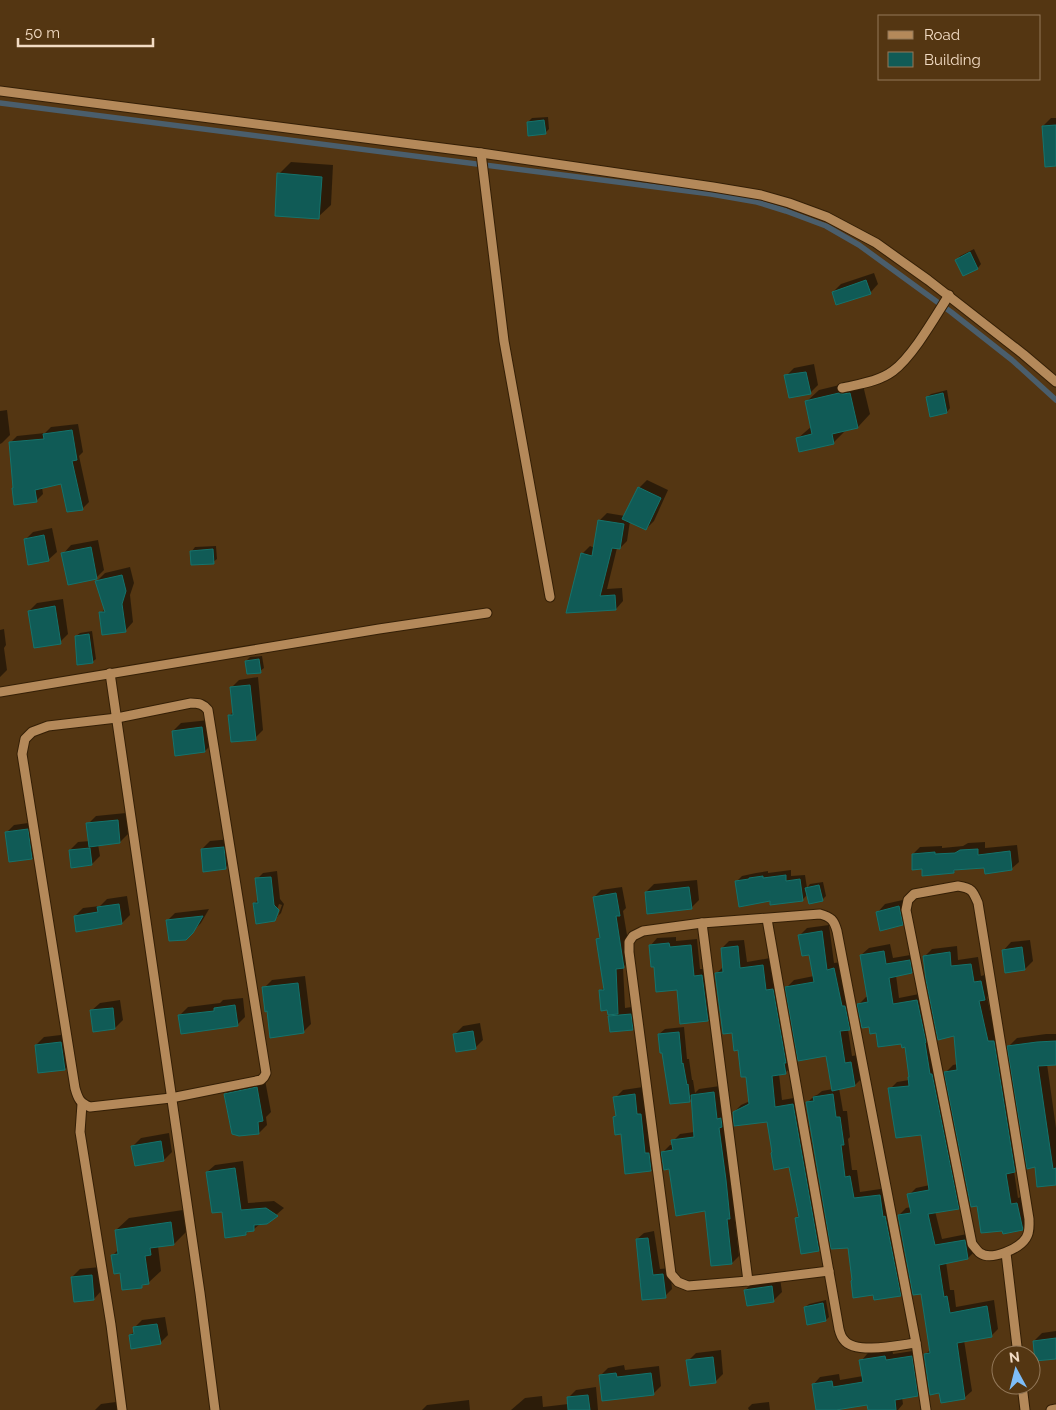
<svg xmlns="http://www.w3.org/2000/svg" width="1056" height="1410" viewBox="0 0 1056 1410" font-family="Raleway,sans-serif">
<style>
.shadow{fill:#0007;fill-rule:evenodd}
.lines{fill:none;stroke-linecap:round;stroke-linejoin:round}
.stream{stroke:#4a5e6c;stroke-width:5.5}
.building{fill:#105b56;stroke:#15736c}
.minor-casing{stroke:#341f06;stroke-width:11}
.minor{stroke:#b4895a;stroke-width:9}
</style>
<rect width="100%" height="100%" fill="#543612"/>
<g class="shadow">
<path d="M548,117l1,12 -4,4 -17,-11 4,-4z"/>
<path d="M1051,118h5v35l-13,-27z"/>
<path d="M291,162l42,3 -2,40 -13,12 -39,-43z"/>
<path d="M974,249l7,15 -3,4 -14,6 -7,-14 3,-4z"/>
<path d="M874,273l4,11 -8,9 -37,-1 8,-8z"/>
<path d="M814,364l4,21 -8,8 -24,-17 8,-8z"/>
<path d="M862,381l8,33 -12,13 -11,2 -13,13 -37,-3 15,-13 -6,-24 13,-12 33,-8z"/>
<path d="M947,390l3,18 -3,4 -20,-15 4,-3z"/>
<path d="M7,410l3,25 -8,8 -2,1v-33z"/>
<path d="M78,424l5,28 -4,4 10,46 -7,7 -20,-26 -20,4 1,7 -7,7 -21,-14 -5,-44 7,-7 28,-3 6,-6z"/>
<path d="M647,480l21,10 -14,31 -8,8 -16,-8 -3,20 -7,7h-3l-10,41 15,-1 1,13 -7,8 -49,3 15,-58 8,-8 5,2 4,-27 8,-8 18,3 14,-28z"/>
<path d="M52,528l5,24 -9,8 -23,-20 8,-8z"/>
<path d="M98,540l6,30 -8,8 -33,-24 8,-9z"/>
<path d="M216,546l1,13 -4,3 -21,-11 3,-4z"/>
<path d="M130,567l4,16 -4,12 3,27 -8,9 -24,-18 4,-4 -8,-28 8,-8z"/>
<path d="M63,599l5,35 -8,8 -31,-31 8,-8z"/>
<path d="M4,629l2,16 -2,3 3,22 -7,7v-47z"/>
<path d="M92,631l4,28 -4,3 -16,-26 4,-3z"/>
<path d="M262,656l2,12 -4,3 -14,-10 4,-4z"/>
<path d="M258,677l5,53 -8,8 -26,-22 5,-5 -3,-23 8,-8z"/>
<path d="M209,720l4,23 -8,8 -32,-20 8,-8z"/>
<path d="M126,813l2,21 -8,8 -22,2 2,12 -8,8 -22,-14 8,-8 12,-1 -2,-17 8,-8z"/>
<path d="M35,822l5,28 -8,8 -26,-25 8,-8z"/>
<path d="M231,839l2,21 -8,8 -23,-19 8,-8z"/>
<path d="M985,842v6l32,-3 2,17 -8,7 -25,-2 -29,1 -3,4 -31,-4 -10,-14 7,-7 22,-1v2l21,-2 5,-3z"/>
<path d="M791,870v6l14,-1 2,13 3,-4 13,-2 3,14 -4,4 -14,-6 -5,5 -32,1 -35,-18 6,-6 14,-3 12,-2v2z"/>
<path d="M277,871l3,28 4,5 -3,9 -7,7 -20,-16 5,-5 -2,-20 6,-6zM279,904l3,1 -4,11h-3z"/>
<path d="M697,880l2,20 -8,8 -45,-16 8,-8z"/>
<path d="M622,887l4,21 -3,3 8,48 -8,8 2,41 13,-2 2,15 -8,8 -23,-13 3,-2 -11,-23 4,-5 -8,-47 4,-3 -7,-39 7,-7z"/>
<path d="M127,896l3,19 -8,8 -45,7 -2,-14 8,-8 17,-2 7,-7z"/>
<path d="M907,899l3,17 -8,8 -25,-11 8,-9z"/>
<path d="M209,909l-8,14 -16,16 -18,-18 8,-8z"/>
<path d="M829,925l5,38 7,-1 15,59 -8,8 4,27 6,-1 4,23 -7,7 -16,3 4,23h4l3,26 -2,2 4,31h5l3,22 27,-4 20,100 -7,7 -47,-15 -4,-33 -42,-144 7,-7 3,-1 5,-4 11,-2 -6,-34 -40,-68 7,-7 20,-4 -4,-22 -10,-19 7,-7z"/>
<path d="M676,937v4l21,-2 3,30h9l5,44 -6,7 -53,-54 -4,-21 6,-7z"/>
<path d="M744,940l3,22 23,-4 3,26 7,-1 12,83 -7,7 -6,1 3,26 18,-3 26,145 -8,8 -22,-32 3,-3 -9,-49 -16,-14 -6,-32 -34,-8 7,-7 9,-4 -3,-26 -31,-101 8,-8 -2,-18 7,-7z"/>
<path d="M1030,940l3,21 -8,8 -22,-18 8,-9z"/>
<path d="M890,944l3,14 23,-4 3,11 -7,7 -16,3 3,23 25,-5 41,207 -7,8 -23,3 7,28 30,-6 3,18 -7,7 -22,4 4,28h4l2,17 38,-7 4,29 -7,7 -27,4 8,51 -8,7 -24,-6 -15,-37 6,-6 -9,-57 -23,-77 7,-7 5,-1 -2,-12 7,-7 14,-3 -8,-51 -32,-45 7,-7 12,-2 1,-4 -4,-30 -29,-14 -7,-7 -11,-21 7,-7h3l-8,-42 8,-7z"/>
<path d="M957,946l1,14 20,-3 3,19 7,-2 4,18 -5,5 35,166 -8,8 4,27 6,-2 5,25 -7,8 -44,-25 -32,-132 7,-7 5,-1 -2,-29 -31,-79 7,-7z"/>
<path d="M305,976l6,48 -8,8 -39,-44 8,-8z"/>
<path d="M243,998l2,19 -8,8 -57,-10 8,-8 32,-4 3,-3z"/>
<path d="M120,1000l3,20 -8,8 -24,-17 9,-8z"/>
<path d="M480,1023l3,17 -8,8 -20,-14 8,-8z"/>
<path d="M684,1027l3,32h2l3,21h1l2,13 4,-4 21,-3 17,125 -3,2 5,43 -7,7 -20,2 -6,-55 -36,-42 -7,-16 7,-7h3v-4l7,-7 14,-2 -2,-34 -3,3 -30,-67 6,-5z"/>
<path d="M69,1034l4,27 -8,8 -29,-24 8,-8z"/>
<path d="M1046,1034h10v30h-9l9,64v56l-20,-18 -27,-120 8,-8z"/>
<path d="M265,1080l6,32 -5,5 1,8 -8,8 -19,2 -15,-41 8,-8z"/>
<path d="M643,1087l16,75 -8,8 -29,-37 -7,-16 2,-2 -2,-17 8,-8z"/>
<path d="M169,1133l3,19 -8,8 -28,5 -3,-19 8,-8z"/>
<path d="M243,1161l5,42 26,-2 10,7 -17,15 -7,1 -6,5 -4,1 -4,4 -23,-24 -16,-38 8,-7z"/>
<path d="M183,1210l3,22 -12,12 -16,2 3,25 -13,12h-3l-4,4 -28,-32 6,-6 -3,-19 13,-12z"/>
<path d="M654,1231l6,38 10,-1 2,21 -7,7 -22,2 -6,-59 7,-6z"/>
<path d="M100,1267l2,23 -8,9 -19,2 -3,-24 8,-8z"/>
<path d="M780,1278l2,14 -8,8 -29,-10 9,-8z"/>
<path d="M826,1300l3,17 -3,3 -21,-13 4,-3z"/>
<path d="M165,1317l3,18 -8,8 -30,-8 5,-4 -1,-3 8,-8z"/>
<path d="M1056,1331v26l-22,-16 8,-8z"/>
<path d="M892,1349l1,5 26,-4 5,38 -7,7 -15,2 1,7 -5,6h-29l-1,-6 -41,6h-10l-4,-25 7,-8 19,-3 1,6 23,-4 -2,-15 7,-8z"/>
<path d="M721,1350l2,24 -8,8 -27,-21 8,-8z"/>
<path d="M624,1365l1,5 34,-4 2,20 -8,8 -53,-18 8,-8z"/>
<path d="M596,1387l2,23h-87l14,-12 17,-2 1,11 25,-3v-6l8,-8z"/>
<path d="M469,1400l1,10h-48l5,-5z"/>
<path d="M123,1401l2,9h-30l6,-6z"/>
<path d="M769,1402l1,8h-21l-1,-2 4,-4z"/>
</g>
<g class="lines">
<path class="stream" d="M0,103l711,91 46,8 29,9 40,15 33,19 92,67 61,48 44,40"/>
</g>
<g class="building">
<path d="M544,120l2,14 -18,2 -1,-14z"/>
<path d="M1056,125v41l-11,1 -3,-41z"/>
<path d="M277,173l45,4 -3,42 -44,-3z"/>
<path d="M970,252l8,17 -15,7 -8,-16z"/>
<path d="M866,280l5,14 -35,11 -4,-13z"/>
<path d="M806,372l5,22 -22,4 -5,-23z"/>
<path d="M839,393l4,1 7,-1 8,35 -26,6 2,10 -35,8 -3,-14 16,-4 -7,-33z"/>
<path d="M943,393l4,20 -17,4 -4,-20z"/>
<path d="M72,430l5,30 -5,1 11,49 -16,2 -6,-28 -26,6 2,12 -23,3 -2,-17h1l-4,-46 35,-3 -1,-5z"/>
<path d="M638,487l23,11 -15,32 -24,-11z"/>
<path d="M598,520l26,4 -4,25 -8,-1 -12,48 15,-1 1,15 -50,3 15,-60 11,3z"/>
<path d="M44,535l5,26 -21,4 -4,-26z"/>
<path d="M91,547l6,32 -29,6 -7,-32z"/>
<path d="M213,549l1,15 -23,1 -1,-14z"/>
<path d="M122,575l4,16 -4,13 4,28 -24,3 -3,-23h6l-10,-31z"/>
<path d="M55,606l6,38 -27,4 -6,-37z"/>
<path d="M89,634l4,29 -16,2 -2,-29z"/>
<path d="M259,659l2,14 -14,1 -2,-13z"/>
<path d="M250,685l6,55 -25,2 -3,-27h5l-3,-28z"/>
<path d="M202,727l3,25 -30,4 -3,-25z"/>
<path d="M118,820l2,23 -31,4 -3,-24z"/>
<path d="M28,829l4,30 -23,3 -4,-30z"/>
<path d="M224,847l2,22 -23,3 -2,-23z"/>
<path d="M90,848l2,17 -21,3 -2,-18z"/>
<path d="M978,849v6l32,-4 2,19 -27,4 -1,-6 -30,2v3l-32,3v-7l-10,1v-16l23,-2v2l20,-1 5,-3z"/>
<path d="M786,875v6l14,-2 3,22 -33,4v-4l-31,6 -4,-26 14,-2v-1l14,-2v2z"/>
<path d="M271,877l3,28 5,5 -4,11 -19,3 -3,-21h5l-3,-25z"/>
<path d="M819,885l4,16 -14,3 -4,-16z"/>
<path d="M689,887l3,22 -45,5 -2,-22z"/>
<path d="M616,893l4,23h-4l8,52 -8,1 2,45 -10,1 -1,-5 -6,1 -2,-21h5l-8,-51 4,-1 -7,-41z"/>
<path d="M119,904l3,20 -46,8 -2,-16 24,-4 -1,-5z"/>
<path d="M899,906l4,19 -23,6 -4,-19z"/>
<path d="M203,916l-10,17 -7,7 -17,1 -3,-21z"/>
<path d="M822,931l5,39 7,-2 8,38h3l5,24 -10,1 5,32 6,-1 4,24 -23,5 -6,-35 -28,5 -13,-74 29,-5 -5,-27 -7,1 -4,-21z"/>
<path d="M669,943l1,4 21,-2 3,31 8,-1 6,46 -28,3 -3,-34 -21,2 -2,-25h-3l-2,-22z"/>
<path d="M738,946l2,22 23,-3 3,25 7,-1 13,74h-2l2,11 -14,2 3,31 18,-3 26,147 -18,3 -6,-36 4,-1 -10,-50 -15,3 -3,-17 1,-1 -5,-30 -33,4 -1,-14 16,-8 -3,-27h-5l-3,-27 -4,1 -2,-18 -9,1 -8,-61 8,-1 -2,-24z"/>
<path d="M1022,947l3,23 -20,3 -3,-23z"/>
<path d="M884,951l2,13 24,-4 2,13 -23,5 4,26 24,-4 9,42 -1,1 5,31h2l27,135 -31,5 7,31 30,-5 3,19 -29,6 5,32 3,-1 3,17 37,-7 5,31 -35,6 8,56 -24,4 -2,-10 -9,2 -6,-41 6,-1 -9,-59 -8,1 -15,-80 13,-2 -4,-19 22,-4 -8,-55 -25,3 -4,-24 -4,-26 21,-2 -1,-9h1l-4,-30 -3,1 -1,-4 -23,3 -2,-14 -6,1 -1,-7 -7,1 -5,-24 11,-2 -8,-47z"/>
<path d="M950,952l1,14 20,-2 3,18 7,-1 4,19 -6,1 9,40h6l21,131 -9,2 5,30 6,-1 6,27 -20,4 -1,-3 -21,2 -4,-27 -6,1 -27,-135 13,-2 -3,-34 -16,4 -12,-60 -3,-24z"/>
<path d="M298,983l6,50 -34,5 -3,-27 -2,1 -3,-25z"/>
<path d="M235,1005l3,21 -57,8 -3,-19 36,-4v-3z"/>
<path d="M113,1008l2,21 -22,3 -3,-22z"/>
<path d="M631,1014l2,16 -23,2 -2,-16z"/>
<path d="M473,1031l3,18 -20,3 -3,-18z"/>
<path d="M679,1032l3,32 1,-1 4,22 1,-1 2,18 -20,2 -8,-51h-2l-2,-19z"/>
<path d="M1056,1041v24l-18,1 15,103 3,-1v17l-19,2 -2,-20 -8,2 -20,-123 30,-4z"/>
<path d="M61,1042l4,28 -27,3 -3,-28z"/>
<path d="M257,1087l6,34 -5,1 1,12 -20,2 -7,-2 -8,-40z"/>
<path d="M714,1092l3,27 4,-1 1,9 -3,1 7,52 4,39h-3l5,45 -21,2 -6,-55 -29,5 -7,-47 -5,1 -3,-18 12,-2 -2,-10 23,-3 -3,-42z"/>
<path d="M635,1094l2,20h4l4,39h4l2,18 -26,3 -4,-40 -6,1 -2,-18 3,-1 -3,-19z"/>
<path d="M833,1094l3,23h4l4,28h-3l4,32 5,-1 4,22 26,-3 3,22 2,-1 16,80 -27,4 -1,-5 -20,3 -2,-17 1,-1 -4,-32 -17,1 -25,-147 8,-1 -1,-4z"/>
<path d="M161,1141l3,20 -29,5 -4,-20z"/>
<path d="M235,1168l6,42 25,-2 12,8 -11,8 -13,1v6l-8,1v3l-21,3 -3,-26 -10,1 -6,-41z"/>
<path d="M171,1222l3,23 -24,3 1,7 -6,1 4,28 -7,1v3l-20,2 -2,-17 -6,1 -3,-19 7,-1 -3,-24z"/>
<path d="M648,1238l5,37 10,-1 3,24 -24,2 -6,-61z"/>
<path d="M92,1275l2,25 -20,2 -3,-25z"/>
<path d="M772,1286l2,16 -27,4 -3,-16z"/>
<path d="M823,1303l3,18 -19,4 -3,-18z"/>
<path d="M157,1324l4,20 -30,5 -2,-14 5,-1 -1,-7z"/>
<path d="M1056,1338v21l-21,2 -2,-20z"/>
<path d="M885,1356l1,4 26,-4 6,40 -23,4 1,10h-28l-1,-5 -31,5h-20l-4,-26 20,-3 1,6 30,-5 -4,-22z"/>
<path d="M713,1357l3,26 -26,3 -4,-26z"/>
<path d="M616,1373l1,4 34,-4 3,22 -52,6 -3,-26z"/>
<path d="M588,1395l2,15h-22l-1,-13z"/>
</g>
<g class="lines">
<defs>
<g id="minor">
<path d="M0,91l481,62 232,34 48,8 28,8 38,14 49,26 52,37 95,74 33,28"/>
<path d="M481,153l23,188 46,256"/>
<path d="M842,388c17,-4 36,-6 51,-17 20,-15 42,-54 56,-76"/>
<path d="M110,673l90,620 15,117"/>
<path d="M0,692l379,-63 108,-16"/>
<path d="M191,703c8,0 12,1 17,7l58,363 -2,4 -3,3 -90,18 -81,9c-10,-4 -12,-8 -15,-19l-53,-334 3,-15 7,-7 16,-6 69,-8z"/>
<path d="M958,886c14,2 15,5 20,17l51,316c0,7 1,13 -3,19 -7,11 -35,23 -46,15 -3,-2 -6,-7 -8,-9l-66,-334 2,-10 6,-6z"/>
<path d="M767,919l72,410c1,4 3,9 5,11 11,15 56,5 72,3"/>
<path d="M702,923l46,358"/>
<path d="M82,1104l-2,28 31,193 11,85"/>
<path d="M1006,1253l12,102"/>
<path d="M829,1271l-81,10 -60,5 -10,-4 -7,-8 -42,-322v-10l4,-6 10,-5 59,-8 118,-9c11,3 14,6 17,17l79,412 10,67"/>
<path d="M1022,1385l3,25"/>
<path d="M1051,1410l5,-1"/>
</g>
</defs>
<use href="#minor" class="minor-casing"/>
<use href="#minor" class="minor"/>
</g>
<rect x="878" y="15" width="162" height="65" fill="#543612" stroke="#937859"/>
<rect x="888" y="31" width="25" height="8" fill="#b4895a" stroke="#937859"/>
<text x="924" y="40" font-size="15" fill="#f2dbc3">Road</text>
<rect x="888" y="52" width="25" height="15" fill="#105b56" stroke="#937859"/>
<text x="924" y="65" font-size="15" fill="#f2dbc3">Building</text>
<g transform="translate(1016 1370) rotate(353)"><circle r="24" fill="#543612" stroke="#937859"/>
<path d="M0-4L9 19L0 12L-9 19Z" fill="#7ebef9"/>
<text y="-8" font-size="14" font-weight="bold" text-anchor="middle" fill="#f2dbc3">N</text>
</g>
<path d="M18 38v8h135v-8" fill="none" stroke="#f2dbc3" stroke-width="2.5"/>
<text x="25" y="38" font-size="15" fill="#f2dbc3" stroke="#543612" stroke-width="4" paint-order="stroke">50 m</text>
</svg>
